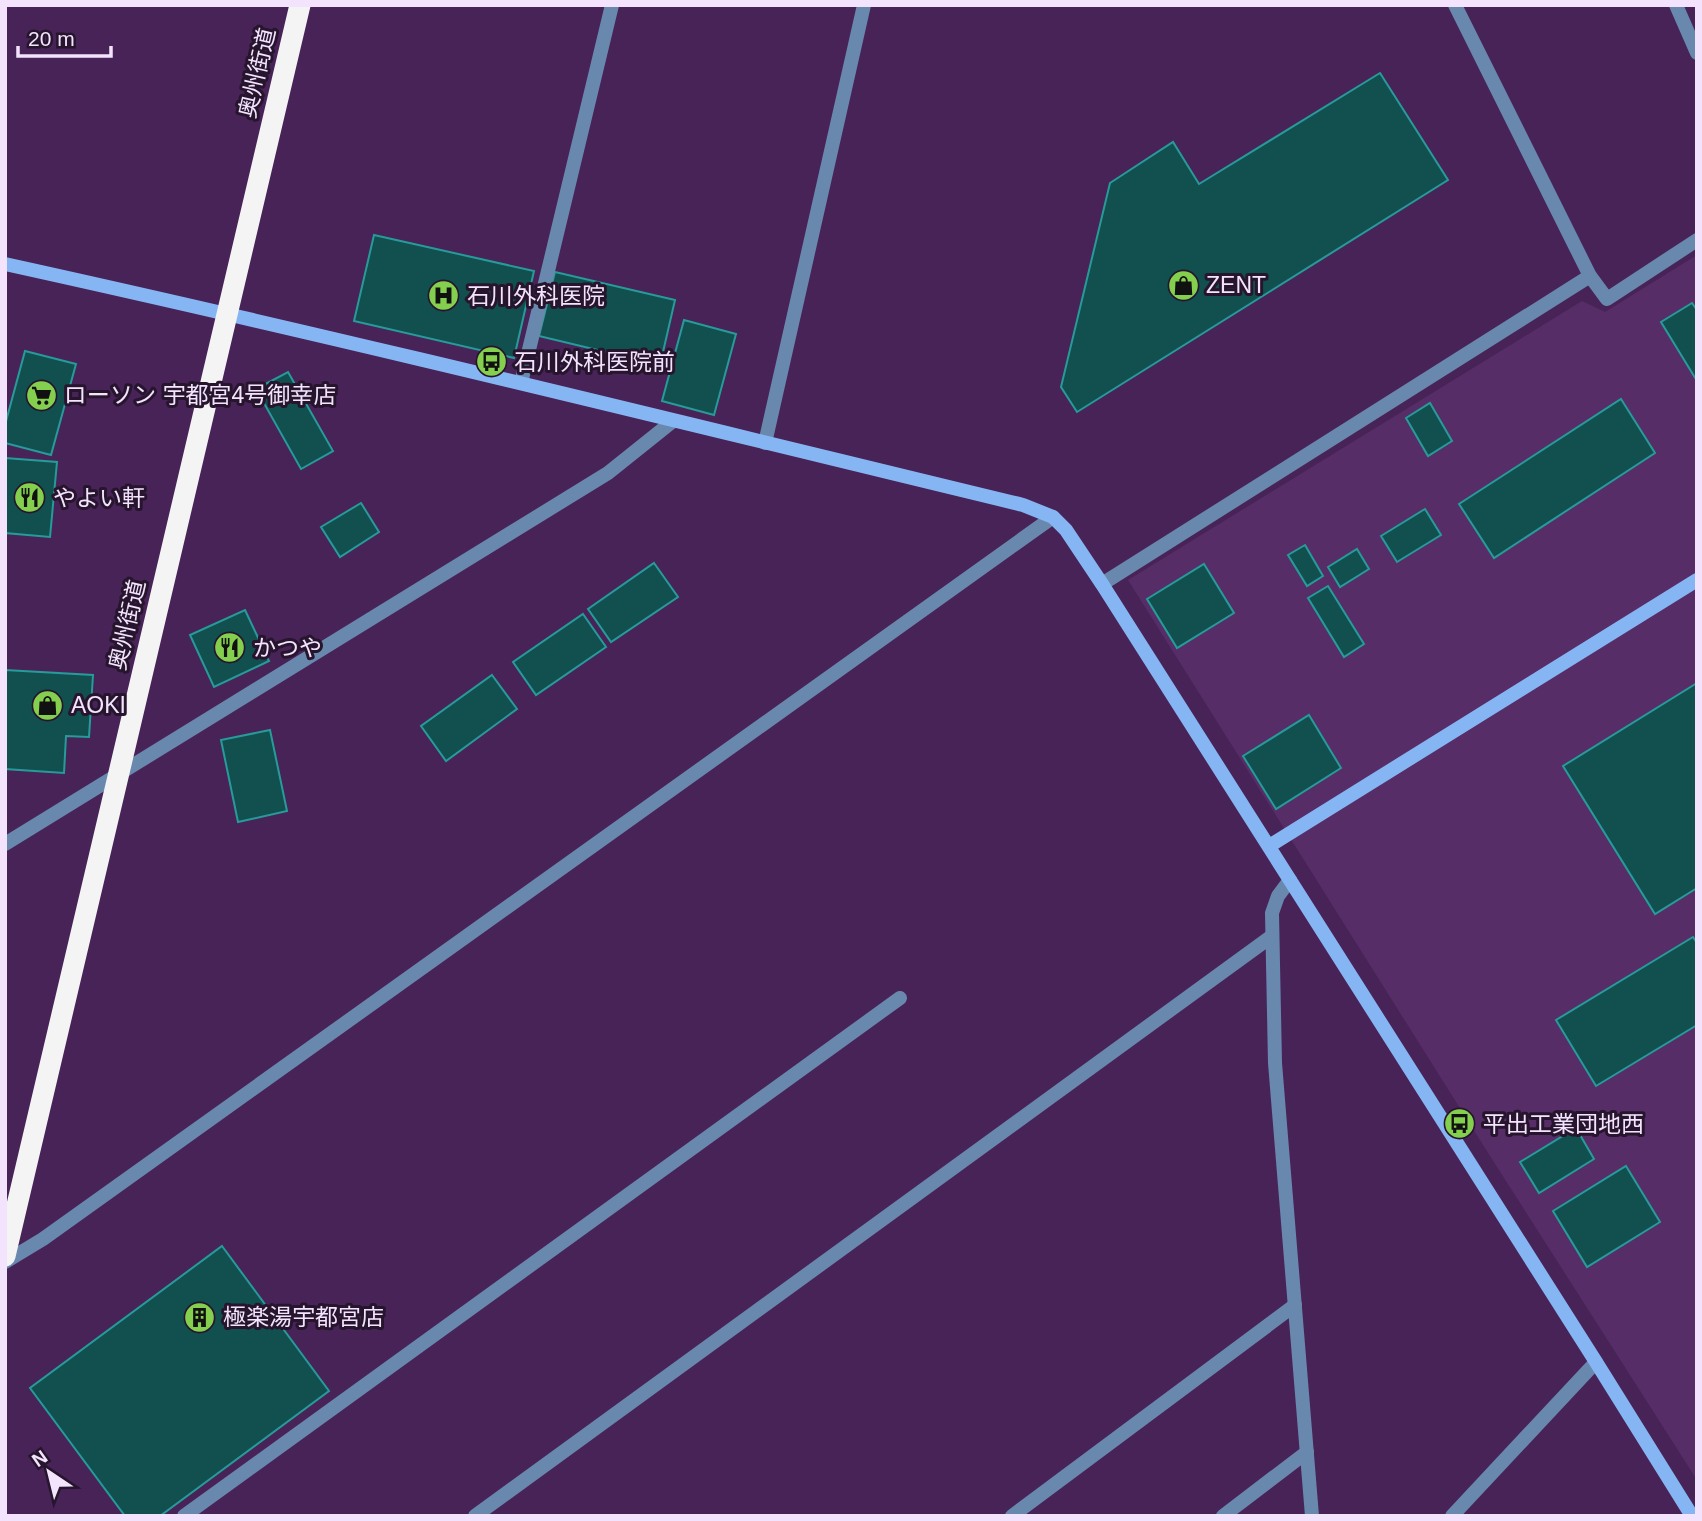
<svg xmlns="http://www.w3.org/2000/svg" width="1702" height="1521" viewBox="0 0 1702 1521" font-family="Arial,'Noto Sans JP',sans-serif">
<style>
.built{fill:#562d67}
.building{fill:#11504f;stroke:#279b9a;stroke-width:2}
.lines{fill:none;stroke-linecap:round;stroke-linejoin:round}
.street{stroke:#6988ae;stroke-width:14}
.secondary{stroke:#85b6f3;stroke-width:14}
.highway{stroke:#f4f4f4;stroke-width:21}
.labels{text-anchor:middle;stroke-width:6;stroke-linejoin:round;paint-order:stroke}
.street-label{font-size:23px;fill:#f4e3fd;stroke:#26152d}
.poi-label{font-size:23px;fill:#f4e3fd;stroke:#26152d;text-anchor:start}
</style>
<rect width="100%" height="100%" fill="#482358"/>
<path class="built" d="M1697,255v1225l-207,-324 -362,-576 454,-279 23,11z"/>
<g class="building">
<path d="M1380,73l68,107 -371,232 -16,-25 49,-204 63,-41 26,42z"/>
<path d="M374,235l160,36 -20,87 -160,-37z"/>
<path d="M555,272l120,28 -15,65 -121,-29z"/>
<path d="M1692,303l5,7v71l-36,-59z"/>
<path d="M684,320l52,14 -22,81 -52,-14z"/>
<path d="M25,351l51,13 -25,91 -46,-12v-18z"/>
<path d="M288,372l45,79 -32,18 -45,-80z"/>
<path d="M1621,399l34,54 -161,105 -35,-54z"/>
<path d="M1430,403l22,38 -24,15 -22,-38z"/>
<path d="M5,458l52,4 -7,75 -45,-4z"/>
<path d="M361,503l18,29 -39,25 -19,-30z"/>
<path d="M1425,509l16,26 -44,27 -16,-26z"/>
<path d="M1305,545l18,31 -16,10 -19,-31z"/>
<path d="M1357,549l12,20 -29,18 -12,-20z"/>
<path d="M654,563l24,34 -67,45 -23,-33z"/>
<path d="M1204,564l30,49 -57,35 -30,-49z"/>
<path d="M1328,586l36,58 -20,13 -36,-59z"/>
<path d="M245,610l24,51 -55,26 -24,-52z"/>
<path d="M583,614l23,33 -70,48 -23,-33z"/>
<path d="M5,670l88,5 -4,62 -23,-1 -2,37 -59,-4z"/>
<path d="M492,675l25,34 -71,52 -25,-35z"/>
<path d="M1697,683v205l-42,26 -92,-148z"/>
<path d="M1309,715l32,53 -65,41 -33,-53z"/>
<path d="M270,730l17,81 -49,11 -17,-82z"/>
<path d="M1693,937l4,6v82l-101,61 -40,-66z"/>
<path d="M1576,1128l18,31 -55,34 -19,-31z"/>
<path d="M1626,1166l34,56 -73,45 -34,-56z"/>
<path d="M222,1246l107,145 -169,125h-35l-95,-128z"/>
</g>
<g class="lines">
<g class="street">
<path d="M1455,5l135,271 17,23 90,-59"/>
<path d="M1676,5l21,48"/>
<path d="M521,383l91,-378"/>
<path d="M765,443l99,-438"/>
<path d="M1102,584l488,-308"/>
<path d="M5,844l603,-371 65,-52"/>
<path d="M1290,880l-12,16 -6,17 3,150 37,453"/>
<path d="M5,1262l38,-23 1010,-722"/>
<path d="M184,1516l716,-518"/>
<path d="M475,1516l797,-580"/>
<path d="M1012,1516l283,-211"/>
<path d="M1223,1516l84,-64"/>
<path d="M1452,1516l144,-154"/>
</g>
<g class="secondary">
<path d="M5,264c341,75 679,159 1018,241l30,12 13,13 36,54 494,778 96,154"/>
<path d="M1269,846l428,-266"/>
</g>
<path class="highway" d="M5,1256l295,-1251"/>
</g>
<defs>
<symbol id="shop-disc" viewBox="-11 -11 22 22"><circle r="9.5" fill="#84d04e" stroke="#26152d"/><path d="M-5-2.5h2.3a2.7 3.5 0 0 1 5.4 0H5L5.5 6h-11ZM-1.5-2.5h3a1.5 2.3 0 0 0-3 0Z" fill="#111"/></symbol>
<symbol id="hospital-disc" viewBox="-11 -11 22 22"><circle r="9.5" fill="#84d04e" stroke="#26152d"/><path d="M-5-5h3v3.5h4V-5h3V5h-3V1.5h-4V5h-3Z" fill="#111"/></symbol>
<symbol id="bus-disc" viewBox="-11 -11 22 22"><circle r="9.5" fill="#84d04e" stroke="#26152d"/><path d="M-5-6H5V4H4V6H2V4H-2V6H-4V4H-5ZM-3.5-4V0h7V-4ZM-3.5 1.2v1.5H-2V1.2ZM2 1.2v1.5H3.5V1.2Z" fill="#111"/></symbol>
<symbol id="supermarket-disc" viewBox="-11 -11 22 22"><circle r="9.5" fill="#84d04e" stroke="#26152d"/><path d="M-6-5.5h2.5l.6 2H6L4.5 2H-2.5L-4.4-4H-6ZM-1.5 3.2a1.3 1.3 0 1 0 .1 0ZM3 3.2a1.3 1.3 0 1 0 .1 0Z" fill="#111"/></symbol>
<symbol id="restaurant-disc" viewBox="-11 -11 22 22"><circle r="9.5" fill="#84d04e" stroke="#26152d"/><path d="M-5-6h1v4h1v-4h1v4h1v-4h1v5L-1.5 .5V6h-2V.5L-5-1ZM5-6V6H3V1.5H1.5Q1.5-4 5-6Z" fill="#111"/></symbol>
<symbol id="building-disc" viewBox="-11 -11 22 22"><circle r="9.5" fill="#84d04e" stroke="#26152d"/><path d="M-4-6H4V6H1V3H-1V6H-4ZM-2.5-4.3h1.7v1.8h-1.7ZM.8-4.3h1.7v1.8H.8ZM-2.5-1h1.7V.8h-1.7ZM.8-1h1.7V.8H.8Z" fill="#111"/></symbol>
</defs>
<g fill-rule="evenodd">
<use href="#shop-disc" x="1166" y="268" width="35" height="35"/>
<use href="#hospital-disc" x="426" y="278" width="35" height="35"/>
<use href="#bus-disc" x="474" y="344" width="35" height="35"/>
<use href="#supermarket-disc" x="24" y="378" width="35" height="35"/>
<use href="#restaurant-disc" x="12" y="480" width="35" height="35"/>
<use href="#restaurant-disc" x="212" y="630" width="35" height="35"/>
<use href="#shop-disc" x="30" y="688" width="35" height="35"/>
<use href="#bus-disc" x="1442" y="1106" width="35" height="35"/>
<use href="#building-disc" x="182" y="1300" width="35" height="35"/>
</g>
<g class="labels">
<g class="street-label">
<text transform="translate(257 73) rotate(-77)" y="8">奥州街道</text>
<text transform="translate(127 625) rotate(-77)" y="8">奥州街道</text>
</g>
<g class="poi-label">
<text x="1206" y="293">ZENT</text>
<text x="467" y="304">石川外科医院</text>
<text x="514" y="370">石川外科医院前</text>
<text x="64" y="403">ローソン 宇都宮4号御幸店</text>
<text x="53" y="506">やよい軒</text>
<text x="253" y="656">かつや</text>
<text x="71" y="713">AOKI</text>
<text x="1483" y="1132">平出工業団地西</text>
<text x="223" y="1325">極楽湯宇都宮店</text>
</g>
</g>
<rect width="1702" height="1521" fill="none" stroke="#f4e3fd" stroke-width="14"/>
<g transform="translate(49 1472) rotate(325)" stroke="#26152d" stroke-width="5" paint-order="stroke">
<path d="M0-5L12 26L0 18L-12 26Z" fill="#f4e3fd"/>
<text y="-10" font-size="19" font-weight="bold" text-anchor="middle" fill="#f4e3fd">N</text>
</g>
<path d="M18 46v10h93v-10" fill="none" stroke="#f4e3fd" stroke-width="3.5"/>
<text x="28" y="46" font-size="21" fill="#f4e3fd" stroke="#26152d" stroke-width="5" paint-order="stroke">20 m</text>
</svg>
